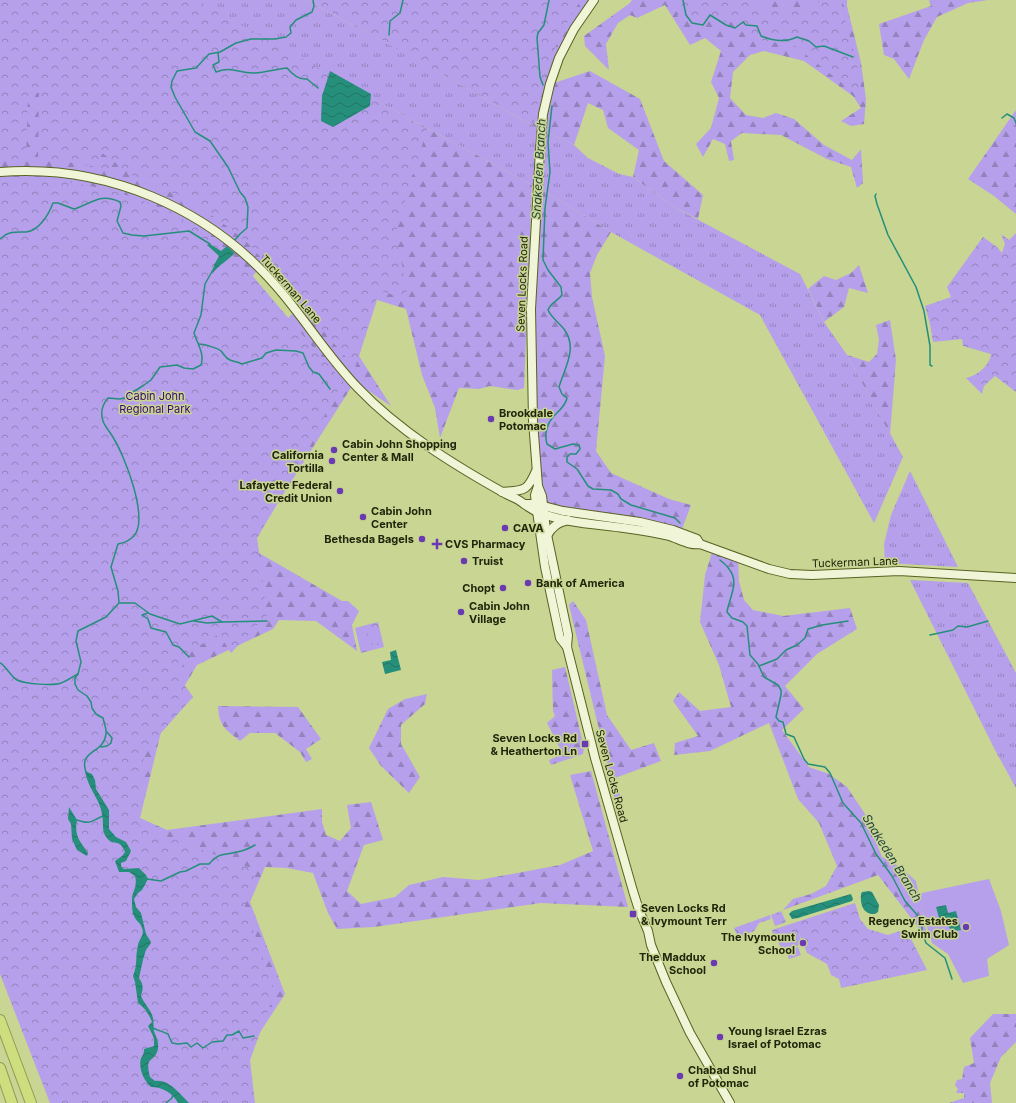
<svg xmlns="http://www.w3.org/2000/svg" width="1016" height="1103" viewBox="0 0 1016 1103" font-family="Inter,sans-serif">
<style>
.grass{fill:url(#grass-tufts)}
.forest{fill:url(#forest-firs);fill-rule:evenodd}
.park{fill:url(#park-crowns)}
.garden{fill:#b6a0eb}
.water{fill:url(#water-waves)}
.lines{fill:none;stroke-linecap:round;stroke-linejoin:round}
.stream{stroke:#258f7b;stroke-width:1.5}
.secondary-casing{stroke:#596223;stroke-width:10}
.highway-casing{stroke:#919d56;stroke-width:12}
.secondary{stroke:#f0f5d8;stroke-width:8}
.highway{stroke:#cede7e;stroke-width:10}
.poi-dot{fill:#693ab1;stroke:#c8d593;stroke-width:1.5}
.labels{text-anchor:middle;stroke-width:3;stroke-linejoin:round;paint-order:stroke}
.street-label{font-size:11px;fill:#21250b;stroke:#c8d593}
.park-label{font-size:11px;fill:#3a0770;stroke:#c8d593}
.poi-label{font-size:11px;font-weight:bold;fill:#21250b;stroke:#c8d593;text-anchor:start}
.water-label{font-size:12px;font-style:italic;fill:#224139;stroke:#c8d593}
</style>
<defs>
<pattern id="grass-tufts" width="24" height="20" patternUnits="userSpaceOnUse"><rect width="24" height="20" fill="#b6a0eb"/><path d="M3 7l-1-3M5 7V3M7 7l1-3M15 17l-1-3M17 17v-4M19 17l1-3" fill="none" stroke="#9482bd"/></pattern>
<pattern id="forest-firs" width="22" height="20" patternUnits="userSpaceOnUse"><rect width="22" height="20" fill="#b6a0eb"/><path d="M5 1l3.5 6h-7zM16 11l3.5 6h-7z" fill="#9482bd"/></pattern>
<pattern id="park-crowns" width="20" height="18" patternUnits="userSpaceOnUse"><rect width="20" height="18" fill="#b6a0eb"/><path d="M2 6a3 3 0 1 1 6 0M12 15a3 3 0 1 1 6 0" fill="none" stroke="#9482bd"/></pattern>
<pattern id="water-waves" width="16" height="10" patternUnits="userSpaceOnUse"><rect width="16" height="10" fill="#258f7b"/><path d="M0 5q4-4 8 0t8 0" fill="none" stroke="#207563"/></pattern>
</defs>
<rect width="100%" height="100%" fill="#c8d593"/>
<g class="grass">
<path d="M190,0h116l96,51 127,73 45,21 14,13 31,16 14,3 41,30 126,67 24,48 23,33 56,102 -29,66 -114,-208 -149,-83 -73,-45 -6,-2z"/>
<path d="M910,471l48,96 -73,-4 -1,-19 7,-29z"/>
<path d="M910,580l58,3 48,90v115l-21,-38z"/>
</g>
<g class="forest">
<path d="M25,0h165l342,185 -8,203 -7,2 -27,-4 -11,3 -20,-1 -19,50 -5,-30 -13,-33 -16,-66 -29,-9 -18,56 32,50 -43,-29 6,6 -72,113 -25,42 2,15 83,48h6l11,10 -7,14 5,26 -41,-30 -37,-1 -6,9 -76,36 -28,47 -7,16 -22,90 27,12 155,-21v13l4,13 14,6 11,-13 -4,-23 24,-3 12,38 -19,5 -17,46 14,13 34,-7 14,-12 34,-8 36,3 81,-15 33,-14 -23,-76 21,-4 37,136 -87,-4 -167,24 -37,2 -9,-16 -15,-40 -26,-5 -22,-1 -15,35 35,92 -28,43 -11,36 -246,-112v-953zM262,263l38,42 -20,22 -31,-45z"/>
<path d="M306,0h288l-11,13 -32,71 39,-13 50,28 24,62 39,34 -5,24 -24,-12 -41,-30 6,-27 -31,-22 -5,-18 -15,-7 -14,42 -45,-21 -127,-73z"/>
<path d="M632,0h215v6l14,57 5,36 -2,25 -13,2 -10,-5 20,-13 -8,-12 -49,-35 -40,-10 -14,4 -17,17 -3,26 16,17 17,3 13,-5 18,6 30,26 28,15 9,-11 2,34 -6,5 -6,-21 -24,-8 -46,-24 -39,-2 -11,8 3,19 -5,1 -4,-17 -12,-5 -10,18 -7,-13 15,-16 8,-30 -8,-16 10,-31 -16,-13 -15,7 -25,-40 -28,13 -7,-3 -12,8 -12,21 3,26 -24,-24 -1,-10 46,-33z"/>
<path d="M929,0h59l-20,3 -31,14 -13,23 -15,39 -15,-20 -10,-4 -5,-31 52,-18z"/>
<path d="M1016,110v104l-22,-18 -26,-17z"/>
<path d="M538,187l73,45 -14,23 -7,18 2,24 13,59 -9,95 15,22 58,26 22,6 -9,24 -140,-23 -11,-157z"/>
<path d="M859,265l9,28 -19,-5 -5,19 -20,15 -16,-33 16,-13 12,4 15,-7z"/>
<path d="M890,320l6,40 -6,74 -43,-79 22,7 8,-8 2,-14 -3,-15z"/>
<path d="M714,546l24,12 1,23 5,19 9,10 30,6 67,-8 7,21 -40,25 -32,32 19,23 -22,21 27,37 20,7 18,13 18,27 17,43 18,10 16,14 12,59 -50,-65 -95,35 10,-11 18,-5 15,-8 11,-20 -18,-43 -21,-24 -29,-76 -59,28 -36,4 1,-12 23,-7 -25,-35 6,-9 21,19 31,-4 -12,-42 -19,-43 5,-47z"/>
<path d="M573,601l13,19 21,95 24,35 23,-7 7,18 -46,17 7,24 -7,1 -4,-24 -42,-174z"/>
<path d="M565,667l19,81 -1,6 -32,11 -2,-5 14,-6 -16,-31 8,-7 -2,-5 -1,-41z"/>
<path d="M427,694l-2,10 -24,21v19l19,33 -11,16 -28,-27 -12,-18 19,-39 17,-10z"/>
<path d="M218,706l80,1 23,32 -15,10 6,10 -6,3 -6,-10 -25,-19h-25l-10,8c-15,-12 -21,-15 -22,-35z"/>
<path d="M993,1014h23v28l-15,15 -11,26 2,20h-43l15,-5v-5h-8l2,-4 -3,-4 2,-5 5,-1 2,-12 10,-4 -4,-25z"/>
</g>
<g class="park">
<path d="M0,0h197l230,129 -32,107 7,29 6,35 -29,-10 -24,78 -104,-122c-24,-22 -52,-40 -81,-54 -11,-5 -24,-8 -34,-14 -12,-8 -22,-17 -34,-25l-2,5 11,9 -1,3 -35,-7 -37,-3 1,-67h-11l-2,67 -26,1z"/>
<path d="M310,0h271c-26,38 -39,79 -48,125z"/>
<path d="M672,0h81l9,7 33,3 30,-10h17c1,17 7,32 11,49 4,16 8,33 9,50l-67,-53 -41,-7 -23,-17 -53,-5z"/>
<path d="M18,179c76,0 154,22 212,74 16,13 29,31 43,47 24,28 48,57 73,85l-7,4 -82,149 10,77 -36,38 -12,-19 -33,20 -7,23 14,20 -49,55 -5,74 117,44 -11,36 30,86 -25,68 5,43h-205l-50,-129v-794z"/>
<path d="M1016,233v159l-21,-16 -11,10 -2,8 -16,-16c11,-2 24,-13 25,-24l-28,-8 -1,-7 -29,3 -3,-18 -5,-18 26,-9 -4,-10 36,-50 14,10 5,6 3,-9 -4,-10 8,6z"/>
<path d="M378,622l6,25 -23,6 -6,-25z"/>
<path d="M855,903l5,16 8,10 20,6 18,-6 21,41 -86,18 -2,-9 -8,-4 -4,-11 -20,-11 -9,-22 4,13 -20,7 -5,-12 -2,1 -3,-10z"/>
<path d="M781,911l5,11 -11,4 -4,-11z"/>
<path d="M770,915l1,4 -12,4 -5,8 -16,6 -4,-9z"/>
</g>
<g class="garden">
<path d="M376,626l4,17 -7,2 -5,-17z"/>
<path d="M366,629l4,17 -8,2 -4,-17z"/>
<path d="M989,879l12,32 8,34 -22,14 2,17 -26,7 -15,-29 -16,-11 -15,-49z"/>
<path d="M798,947l3,8 -12,4 -3,-8z"/>
</g>
<g class="water">
<path d="M330,71l41,23 -1,12 -37,21 -12,-6 1,-25z"/>
<path d="M210,244l11,7 6,-5 8,7c-8,8 -16,12 -23,21l2,-9 5,-9 -12,-11z"/>
<path d="M396,650l5,20 -16,4 -3,-12 9,-2 -1,-8z"/>
<path d="M85,771l7,3 3,6 1,9 13,21v19l7,8 10,5 5,9 -5,10 -5,2v3l3,3 15,-1 7,7 2,4 -6,11 -4,3 -4,6 2,8 5,6 5,21 5,8c-1,4 -5,6 -6,11 -3,9 -4,17 -6,25 5,7 4,11 2,18 3,8 10,13 12,22 1,4 0,8 1,13 2,6 5,10 4,18 -3,14 -14,6 -8,28l5,4c14,-2 25,13 34,22h-11c-5,-10 -16,-16 -27,-16 -7,-6 -13,-19 -10,-29 2,-3 3,-5 3,-9l10,-3v-8l-6,-12 4,-4c-3,-8 -7,-14 -14,-19l-3,-21 -2,-6c5,-12 2,-19 5,-31 1,-6 7,-10 4,-17 -1,-5 -5,-6 -7,-10 -3,-5 -3,-12 -3,-18 0,-8 6,-14 3,-24l-6,-4h-10l-4,-11 7,-5 3,-4c-6,-15 -12,-5 -18,-14 -6,-6 -3,-16 -5,-24 -2,-15 -15,-27 -17,-43z"/>
<path d="M69,807l8,13c-3,16 3,21 11,33l-1,3 -10,-6 -5,-11 -1,-15 -3,-5z"/>
<path d="M869,891l3,1 7,13 -1,7 -3,2c-12,1 -15,-10 -14,-20l1,-2z"/>
<path d="M851,894l2,5 -1,2 -54,17 -6,1 -3,-5 3,-3z"/>
<path d="M946,905l2,8 8,-2 5,19c-6,1 -10,1 -13,-4l8,-3v-2l-15,4 -5,-18z"/>
</g>
<g class="lines">
<g class="stream">
<path d="M683,0l3,15 6,8 11,2 7,-10 16,10 9,3 8,-6 3,3 11,1 4,10c12,5 24,7 36,1l12,4 7,6 8,-1 29,11"/>
<path d="M389,35l1,-14 10,-8 3,-13"/>
<path d="M218,53l1,9 -6,3 3,7c17,-6 21,1 37,1 12,0 23,-4 34,-5 5,6 12,12 20,11l11,9"/>
<path d="M543,85l-3,-8 -3,-39 1,-5 6,-8 5,-25"/>
<path d="M552,106l-4,36 2,30 -5,36 -2,52 5,10 13,17 1,8c-4,6 -11,7 -14,15 3,7 11,13 16,19 14,19 1,38 -5,58l3,7 5,4c-2,9 -8,12 -14,19 -6,7 -9,18 -6,27l8,5 18,-5 6,1 1,4 -4,5h-6l-3,3v5l10,7 11,17 5,3 18,1 7,4 3,5 10,6 44,13 5,5"/>
<path d="M1002,118l5,-4 7,4 2,5"/>
<path d="M876,194l-1,2 2,8 11,31 28,52 8,24 6,35v19l2,1"/>
<path d="M0,239c8,-8 15,-7 26,-7 13,-1 23,-18 27,-29h5l16,6c17,-5 26,-17 46,-7l1,4 -4,15 6,12 9,2 12,1 45,-5 21,13"/>
<path d="M234,241l6,-7 7,-6 1,-21 -3,-9 -5,-6 -12,-25 -18,-26 -15,-9 -20,-35 -4,-10 1,-6 5,-10 19,-3 13,-14 11,-2 16,-9 15,-4h24l11,-2 5,-4 -1,-6 6,-7 16,-8 2,-6 -1,-6"/>
<path d="M199,344c4,0 19,4 22,7 3,3 4,7 9,9 4,2 6,1 12,4l20,-6 4,-5 10,-3 20,1 7,2 6,14 4,5 6,2 11,15"/>
<path d="M720,560c3,3 7,5 9,9 11,13 0,29 -2,43l5,6 11,4 4,4 3,29 8,9 6,13 14,8 3,5v5l-5,22 3,4 4,1 3,12 8,3 10,22 4,5 17,3 5,6 13,30 18,20 15,31 16,22 13,25 14,16 3,7v8l4,11 19,15 7,21"/>
<path d="M120,603h15l15,11 30,10 32,-8 10,6 45,-1"/>
<path d="M148,613l-6,2 6,4 3,9 15,4 7,13 6,2 10,10"/>
<path d="M194,621l13,2 15,-1"/>
<path d="M930,635l23,-5 5,-4 9,1 21,-6"/>
<path d="M0,663c7,4 11,14 17,17 8,4 36,6 44,3 6,-2 11,-6 17,-9"/>
<path d="M759,666l18,-7 9,-9 11,-5 8,-7 3,-9 14,-4 26,-4"/>
<path d="M101,747l6,-1 4,-3 1,-5 -5,-6"/>
<path d="M86,772c-8,-22 18,-18 20,-38 1,-5 -2,-11 -3,-16l-7,-4 -4,-6 -1,-6 -4,-6 -9,-6 -3,-6v-6l3,-4 3,-12 -5,-21 2,-10 28,-14 13,-14 -1,-12 -7,-24 7,-23c6,-1 11,-3 16,-8 15,-18 -9,-79 -20,-97 -3,-6 -9,-12 -11,-18 -3,-9 -1,-16 5,-23l12,1 4,-1 20,-13 7,-5 9,-13 17,-2 7,3 9,1 8,-4c4,-11 -4,-22 -7,-32l7,-18 4,-31 9,-16"/>
<path d="M77,820c15,5 13,1 26,-4"/>
<path d="M147,879l14,2 19,-9 6,-1 14,-7h9c12,-13 14,-8 28,-12 6,-1 13,-4 18,-7"/>
<path d="M153,1028c5,3 9,3 15,6l4,9 6,1 9,-1 4,4 6,-4 6,5 9,-6 11,-1 4,-6h5l7,-4 4,7 11,-2"/>
<path d="M166,1103l6,-5 1,-4"/>
</g>
<defs>
<g id="secondary">
<path d="M594,0l-20,29 -15,29 -9,26 -7,30 -3,36 -9,159 2,112 5,65 4,10 4,34 22,105 -1,12 28,111 38,133 6,19 9,21 3,14 15,37 24,51 40,70"/>
<path d="M0,172c105,-8 208,35 277,115 28,32 51,70 81,101 41,43 96,77 148,106 6,3 13,5 18,10 5,3 8,6 14,8 27,11 57,12 86,16 15,2 30,4 45,8 10,3 21,10 31,8l69,25 21,5 22,1 87,-4 117,7"/>
<path d="M538,486l-3,9 1,9 9,63 15,71 7,9"/>
<path d="M502,492c22,-2 25,0 34,-21"/>
<path d="M525,504h11l27,7 77,11 33,8 24,9 3,5"/>
<path d="M547,536c5,-10 11,-13 21,-16"/>
</g>
<g id="highway">
<path d="M0,1020l31,83"/>
<path d="M0,1068l12,35"/>
</g>
</defs>
<use href="#secondary" class="secondary-casing"/>
<use href="#highway" class="highway-casing"/>
<use href="#secondary" class="secondary"/>
<use href="#highway" class="highway"/>
</g>
<g class="poi-dot">
<circle cx="491" cy="419" r="4"/>
<circle cx="334" cy="450" r="4"/>
<circle cx="332" cy="461" r="4"/>
<circle cx="340" cy="491" r="4"/>
<circle cx="363" cy="517" r="4"/>
<circle cx="505" cy="528" r="4"/>
<circle cx="422" cy="539" r="4"/>
<path d="M435 538h4v4h4v4h-4v4h-4v-4h-4v-4h4z"/>
<circle cx="464" cy="561" r="4"/>
<circle cx="528" cy="583" r="4"/>
<circle cx="503" cy="588" r="4"/>
<circle cx="461" cy="612" r="4"/>
<rect x="581" y="740" width="8" height="8" rx="2"/>
<rect x="629" y="910" width="8" height="8" rx="2"/>
<circle cx="966" cy="927" r="4"/>
<circle cx="803" cy="943" r="4"/>
<circle cx="714" cy="963" r="4"/>
<circle cx="720" cy="1037" r="4"/>
<circle cx="680" cy="1076" r="4"/>
</g>
<g class="labels">
<g class="street-label">
<text transform="translate(522 284) rotate(-88)" y="4">Seven Locks Road</text>
<text transform="translate(291 289) rotate(49)" y="4">Tuckerman Lane</text>
<text transform="translate(855 562) rotate(-2)" y="4">Tuckerman Lane</text>
<text transform="translate(612 776) rotate(75)" y="4">Seven Locks Road</text>
</g>
<g class="park-label">
<text x="155" y="400">Cabin John<tspan x="155" dy="13">Regional Park</tspan></text>
</g>
<g class="poi-label">
<text x="499" y="417">Brookdale<tspan x="499" dy="13">Potomac</tspan></text>
<text x="342" y="448">Cabin John Shopping<tspan x="342" dy="13">Center &amp; Mall</tspan></text>
<text x="324" y="459" text-anchor="end">California<tspan x="324" dy="13">Tortilla</tspan></text>
<text x="332" y="489" text-anchor="end">Lafayette Federal<tspan x="332" dy="13">Credit Union</tspan></text>
<text x="371" y="515">Cabin John<tspan x="371" dy="13">Center</tspan></text>
<text x="513" y="532">CAVA</text>
<text x="414" y="543" text-anchor="end">Bethesda Bagels</text>
<text x="445" y="548">CVS Pharmacy</text>
<text x="472" y="565">Truist</text>
<text x="536" y="587">Bank of America</text>
<text x="495" y="592" text-anchor="end">Chopt</text>
<text x="469" y="610">Cabin John<tspan x="469" dy="13">Village</tspan></text>
<text x="577" y="742" text-anchor="end">Seven Locks Rd<tspan x="577" dy="13">&amp; Heatherton Ln</tspan></text>
<text x="641" y="912">Seven Locks Rd<tspan x="641" dy="13">&amp; Ivymount Terr</tspan></text>
<text x="958" y="925" text-anchor="end">Regency Estates<tspan x="958" dy="13">Swim Club</tspan></text>
<text x="795" y="941" text-anchor="end">The Ivymount<tspan x="795" dy="13">School</tspan></text>
<text x="706" y="961" text-anchor="end">The Maddux<tspan x="706" dy="13">School</tspan></text>
<text x="728" y="1035">Young Israel Ezras<tspan x="728" dy="13">Israel of Potomac</tspan></text>
<text x="688" y="1074">Chabad Shul<tspan x="688" dy="13">of Potomac</tspan></text>
</g>
<g class="water-label">
<text transform="translate(539 169) rotate(-87)" y="4">Snakeden Branch</text>
<text transform="translate(892 858) rotate(58)" y="4">Snakeden Branch</text>
</g>
</g>
</svg>
